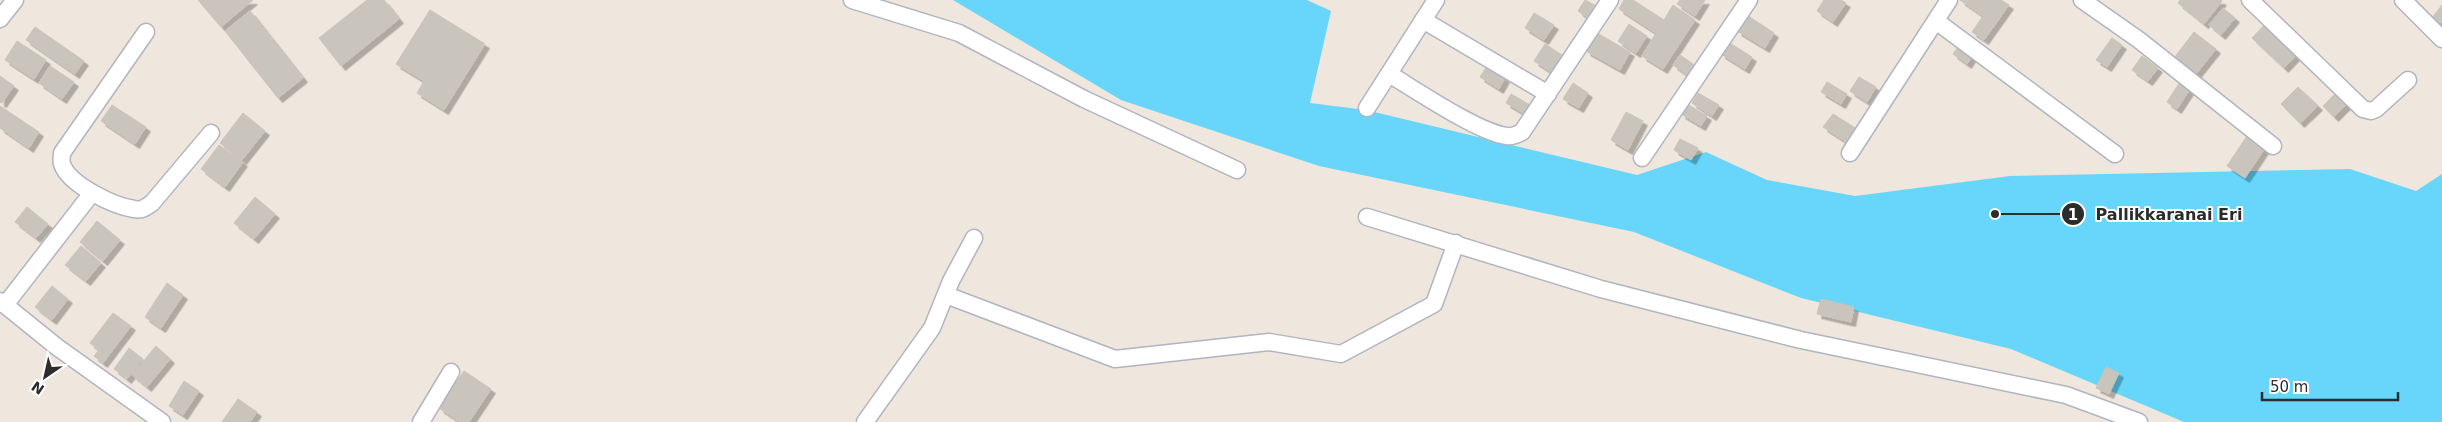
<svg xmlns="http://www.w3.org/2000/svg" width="2442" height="422" viewBox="0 0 2442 422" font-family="'DejaVu Sans',sans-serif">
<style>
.water{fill:#67d6fa}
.building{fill:#cac5bc;stroke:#cbc3b7;filter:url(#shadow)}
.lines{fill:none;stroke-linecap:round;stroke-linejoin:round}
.minor-casing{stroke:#b1b4c1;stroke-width:19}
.minor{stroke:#fff;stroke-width:16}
.leader{fill:none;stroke:#2c2c2c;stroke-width:2}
.callout-dot{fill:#2c2c2c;stroke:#fff;stroke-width:2}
.mark-label{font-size:15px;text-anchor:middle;font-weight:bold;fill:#fff}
.callout-label{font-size:16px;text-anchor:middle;font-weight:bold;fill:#2c2c2c;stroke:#fff;stroke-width:4;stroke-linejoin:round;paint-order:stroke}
</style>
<defs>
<filter id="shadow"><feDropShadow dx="4.5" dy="4.5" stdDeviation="0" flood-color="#0004"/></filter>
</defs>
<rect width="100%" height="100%" fill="#efe7dd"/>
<path class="water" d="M953,0h354l24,11 -21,92 56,7 271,65 69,-23 61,28 88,16 155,-20 340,-7 66,22 26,-17v248h-258l-173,-73 -210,-51 -167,-66 -315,-66 -198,-66z"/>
<g class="building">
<path d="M198,0h55l-32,27z"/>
<path d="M367,0h17l15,19 -58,47 -22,-28z"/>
<path d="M1585,0l15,8 -9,12 -13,-9z"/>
<path d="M1624,0h9l31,20 9,-15 22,15 -32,49 -21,-13 14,-23 -37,-24z"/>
<path d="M1680,0h25l-10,16 -18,-12z"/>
<path d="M1824,0h17l5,3 -13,19 -16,-11z"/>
<path d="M1960,0h41l8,5 -25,35 -12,-8 11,-16z"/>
<path d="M2180,0h40l2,1 -18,23 -26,-21z"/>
<path d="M2442,5v17l-2,2 -8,-6z"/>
<path d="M2223,8l12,10 -14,17 -12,-10z"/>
<path d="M430,10l55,34 -41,66 -27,-17 7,-12 -28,-17z"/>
<path d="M250,11l53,67 -25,20 -53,-67z"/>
<path d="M1534,13l20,12 -10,15 -19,-12z"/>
<path d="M1747,15l27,18 -9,15 -28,-17z"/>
<path d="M2268,21l32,30 -16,17 -32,-30z"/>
<path d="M1629,24l18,12 -11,17 -18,-12z"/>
<path d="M35,27l49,34 -9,13 -49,-34z"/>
<path d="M2194,32l22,17 -20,25 -22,-16z"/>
<path d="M1597,33l33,19 -10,18 -34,-19z"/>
<path d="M2112,38l10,7 -15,22 -11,-7z"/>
<path d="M17,41l29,19 -12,19 -29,-19z"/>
<path d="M1728,42l24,15 -7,12 -24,-15z"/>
<path d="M1545,44l17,11 -11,17 -17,-11z"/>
<path d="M1960,44l14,9 -7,11 -14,-10z"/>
<path d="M1680,55l20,14 -7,10 -20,-14z"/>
<path d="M2142,56l16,12 -10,13 -16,-11z"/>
<path d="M50,66l24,16 -12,17 -23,-16z"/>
<path d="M1487,66l18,12 -6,11 -19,-12z"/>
<path d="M0,76l14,10 -12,17 -2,-1z"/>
<path d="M1859,77l17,10 -9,15 -17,-11z"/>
<path d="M1827,82l20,12 -6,10 -20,-12z"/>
<path d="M2180,82l10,7 -13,20 -10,-7z"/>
<path d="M1573,83l15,10 -9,15 -16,-9z"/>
<path d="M2298,87l20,19 -18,17 -19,-19z"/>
<path d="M2338,91l12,10 -16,16 -11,-11z"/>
<path d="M1698,93l21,12 -7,11 -20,-13z"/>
<path d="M1511,94l19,11 -5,9 -19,-11z"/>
<path d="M1687,104l20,12 -6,10 -20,-12z"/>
<path d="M112,105l34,22 -11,17 -34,-23z"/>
<path d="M0,106l39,26 -10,16 -29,-20z"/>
<path d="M1626,112l17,9 -15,29 -17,-10z"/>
<path d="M243,113l22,18 -23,29 -22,-17z"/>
<path d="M1833,114l24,15 -9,14 -25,-16z"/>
<path d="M2249,133l18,12 -22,33 -18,-12z"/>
<path d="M1680,139l18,9 -7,12 -17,-10z"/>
<path d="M219,145l24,17 -18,25 -24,-18z"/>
<path d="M255,197l20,17 -21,25 -20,-16z"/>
<path d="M27,207l21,17 -12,14 -21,-16z"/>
<path d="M97,221l23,19 -17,21 -23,-19z"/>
<path d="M81,246l20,17 -15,18 -21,-16z"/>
<path d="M167,283l16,12 -22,33 -16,-11z"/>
<path d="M52,286l16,13 -16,21 -17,-13z"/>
<path d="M1821,299l33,8 -3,15 -34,-8z"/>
<path d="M113,313l18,13 -28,37 -9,-7 5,-6 -9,-7z"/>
<path d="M156,346l14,13 -23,28 -15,-12z"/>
<path d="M129,348l14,11 -16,20 -13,-10z"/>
<path d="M2106,367l13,6 -10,21 -13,-6z"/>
<path d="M464,371l27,18 -22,33h-9l-21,-14z"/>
<path d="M184,381l15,10 -16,24 -14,-9z"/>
<path d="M238,399l19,13 -7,10h-28z"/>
</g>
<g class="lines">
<defs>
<g id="minor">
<path d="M852,0l107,33 125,66 153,71"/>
<path d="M2082,0l57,40 134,106"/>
<path d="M2250,0l113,109 8,2 5,-2 32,-29"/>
<path d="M2403,0l39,39"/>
<path d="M0,19l15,-19"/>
<path d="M1423,20l125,74"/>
<path d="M1936,21l179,133"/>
<path d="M146,32l-84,121c0,3 -1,8 0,11 7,21 52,42 72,45 8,2 12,-2 18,-6l59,-70"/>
<path d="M1389,74c27,16 90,59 118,62 6,1 11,-2 15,-4l88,-132"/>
<path d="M1367,108l69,-108"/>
<path d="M1850,153l99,-153"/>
<path d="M1642,158l107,-158"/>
<path d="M1367,217l234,72 200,51 265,55 73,27"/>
<path d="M946,295l169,64 154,-17 72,12 93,-50 22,-61"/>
<path d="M0,301l57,46 105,75"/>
<path d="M5,305l87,-112"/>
<path d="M421,422l30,-50"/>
<path d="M865,422l67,-94 19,-47 23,-43"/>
</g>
</defs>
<use href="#minor" class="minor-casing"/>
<use href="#minor" class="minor"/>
</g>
<path class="leader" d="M1995 214L2073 214"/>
<g class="callout-dot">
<circle cx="1995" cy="214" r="5"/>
<circle cx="2073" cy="214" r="12"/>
</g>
<g class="mark-label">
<text x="2073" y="220">1</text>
</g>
<g class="callout-label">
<text x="2169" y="220">Pallikkaranai Eri</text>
</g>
<g transform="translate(45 377) rotate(214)" stroke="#ffffff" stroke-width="4" paint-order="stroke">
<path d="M0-4L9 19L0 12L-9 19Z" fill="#2c2c2c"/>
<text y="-8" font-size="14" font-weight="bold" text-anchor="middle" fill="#2c2c2c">N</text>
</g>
<path d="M2262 392v8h136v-8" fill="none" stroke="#2c2c2c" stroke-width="2.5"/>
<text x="2270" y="392" font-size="15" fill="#2c2c2c" stroke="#ffffff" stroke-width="4" paint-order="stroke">50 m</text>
</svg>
